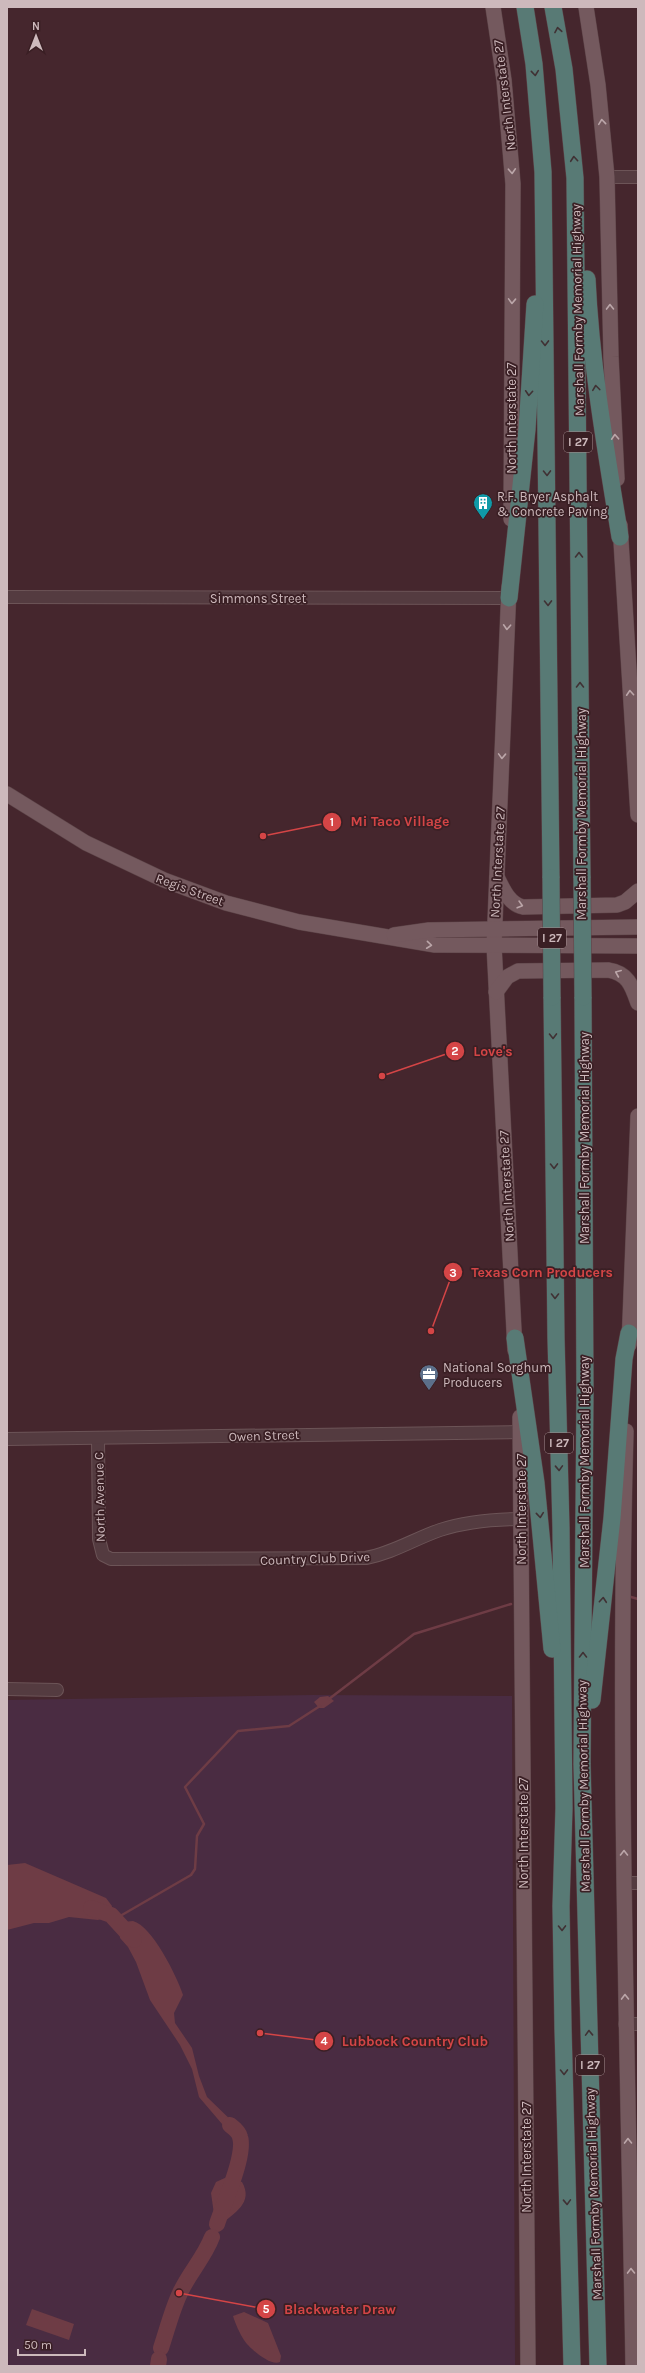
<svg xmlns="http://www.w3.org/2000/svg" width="645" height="2373" viewBox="0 0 645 2373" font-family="Karla,sans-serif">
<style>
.green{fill:#4a2c42}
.water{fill:#6e3c45}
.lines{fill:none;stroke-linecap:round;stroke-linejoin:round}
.stream{stroke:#6e3c45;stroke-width:2.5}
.river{stroke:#6e3c45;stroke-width:16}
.minor-casing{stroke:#6c5457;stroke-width:14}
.major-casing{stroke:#5b4246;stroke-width:16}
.highway-casing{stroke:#5c4247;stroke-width:18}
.minor{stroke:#543b40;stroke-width:12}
.major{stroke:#74595e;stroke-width:15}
.highway{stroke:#587a75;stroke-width:17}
.highway-bridge-casing{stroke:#5c4247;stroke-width:18;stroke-linecap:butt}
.highway-bridge{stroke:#587a75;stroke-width:17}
.oneway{stroke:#403134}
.oneway2{stroke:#bba6a9}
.labels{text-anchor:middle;stroke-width:3.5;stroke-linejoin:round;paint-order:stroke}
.shield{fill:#3a1f24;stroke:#a18b8e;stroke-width:1}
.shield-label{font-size:12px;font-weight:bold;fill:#cdb9bc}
.street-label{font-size:13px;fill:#cdb9bc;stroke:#3a1f24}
.poi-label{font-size:13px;fill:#cdb9bc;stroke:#3a1f24;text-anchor:start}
.leader{fill:none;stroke:#d44546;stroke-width:1.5}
.callout-dot{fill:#d44546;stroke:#3a1f24;stroke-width:1.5}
.mark-label{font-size:12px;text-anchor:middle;font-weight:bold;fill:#fff}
.callout-label{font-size:14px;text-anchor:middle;font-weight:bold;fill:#d44546;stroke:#3a1f24;stroke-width:3.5;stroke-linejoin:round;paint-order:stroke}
</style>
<rect width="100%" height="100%" fill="#45262d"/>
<path class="green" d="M313,1695l199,1 3,670h-508v-666z"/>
<g class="water">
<path d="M328,1696l6,5 -10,7h-5l-5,-6 6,-5z"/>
<path d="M25,1863l81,35 6,8 -1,9 -13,5 -29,-3 -20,6h-15l-27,7v-65z"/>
<path d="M133,1921c19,5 44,55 50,74l-9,18 1,10 17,25 7,28 8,21 30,29 8,12 -1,6 -10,-6 -35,-41 -7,-28 -12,-24 -30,-45 -14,-38 -8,-15 -8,-9 -1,-12 4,-4z"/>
<path d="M227,2177l15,5c12,21 -8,31 -22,43l-5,-4 -4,-28 5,-11z"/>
<path d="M32,2309l42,15 -5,16 -43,-15z"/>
<path d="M244,2312l24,11 13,33 -1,6c-9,5 -31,-14 -36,-22 -4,-6 -9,-17 -11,-24z"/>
</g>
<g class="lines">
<g class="stream">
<path d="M631,1597l7,2"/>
<path d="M329,1699l85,-65 97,-30"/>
<path d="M115,1919l76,-44 4,-6 2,-33 7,-12 -19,-37 53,-56 51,-5 31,-20"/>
</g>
<g class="river">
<path d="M91,1908l20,7 23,25"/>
<path d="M217,2224c6,-19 29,-69 23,-87 -1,-5 -6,-9 -10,-12"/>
<path d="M161,2348c6,-18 11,-38 19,-55 9,-20 24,-35 32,-56"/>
<path d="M158,2366l1,-7"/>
</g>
<defs>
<g id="minor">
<path d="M607,177h31"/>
<path d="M7,597l502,1"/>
<path d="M98,1438l1,101 4,16 8,4 255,-1c27,-5 48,-19 74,-28 27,-9 54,-11 82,-11"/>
<path d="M7,1439l514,-7"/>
<path d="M7,1689l50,1"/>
<path d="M624,1883h14"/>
<path d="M625,2024h13"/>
</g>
<g id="major">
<path d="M493,7l11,73 9,104 -2,335"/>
<path d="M586,7l12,78 9,92 4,180 6,122"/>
<path d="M620,525l18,290"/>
<path d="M509,587l-15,358 21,405"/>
<path d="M7,794l79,49 78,37 62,23 73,19 136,23 203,1"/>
<path d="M497,877c6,12 12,27 26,30l94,-2 8,-3 13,-11"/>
<path d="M394,935l35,-5 209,-3"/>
<path d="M496,992l11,-15 11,-6 90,-1c20,3 24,16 30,33"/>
<path d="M629,1345l9,-229"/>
<path d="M520,1417l8,949"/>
<path d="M626,1431c-9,312 2,623 7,935"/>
</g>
<g id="highway">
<path d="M525,7l9,57 9,108 8,706"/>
<path d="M553,7l11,62 11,109 7,700"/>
<path d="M587,279c4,87 19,172 33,258"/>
<path d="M509,598l18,-169 8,-125"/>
<path d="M552,997l4,341 5,190 3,280 -3,98 2,122 9,338"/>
<path d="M583,997l2,394 -3,373 16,602"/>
<path d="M515,1338l21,145 16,166"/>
<path d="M592,1700l20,-182 12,-159 5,-26"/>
</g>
</defs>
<use href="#minor" class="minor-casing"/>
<use href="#major" class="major-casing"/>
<use href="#highway" class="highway-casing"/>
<use href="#minor" class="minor"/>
<use href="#major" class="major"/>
<use href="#highway" class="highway"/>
<defs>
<g id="highway-bridge">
<path d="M551,878l1,119"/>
<path d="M582,878l1,119"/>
</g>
</defs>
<use href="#highway-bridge" class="highway-bridge-casing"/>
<use href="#highway-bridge" class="highway-bridge"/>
</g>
<defs><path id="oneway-chevron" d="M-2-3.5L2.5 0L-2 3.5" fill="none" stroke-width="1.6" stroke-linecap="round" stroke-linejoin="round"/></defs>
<g class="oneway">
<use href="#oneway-chevron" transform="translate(558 30) rotate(-100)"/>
<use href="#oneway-chevron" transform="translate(535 73) rotate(84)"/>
<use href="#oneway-chevron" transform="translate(574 159) rotate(-95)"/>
<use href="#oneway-chevron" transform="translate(545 343) rotate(89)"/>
<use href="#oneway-chevron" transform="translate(596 388) rotate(-97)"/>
<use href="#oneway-chevron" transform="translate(529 393) rotate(94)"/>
<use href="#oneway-chevron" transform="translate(547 473) rotate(89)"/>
<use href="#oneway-chevron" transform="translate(579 555) rotate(-90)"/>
<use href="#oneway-chevron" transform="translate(548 603) rotate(89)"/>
<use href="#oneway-chevron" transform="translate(580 685) rotate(-90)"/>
<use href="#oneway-chevron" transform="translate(553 1036) rotate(89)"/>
<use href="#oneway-chevron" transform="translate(554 1166) rotate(89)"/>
<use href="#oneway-chevron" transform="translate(555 1296) rotate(90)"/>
<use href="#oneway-chevron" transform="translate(559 1468) rotate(88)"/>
<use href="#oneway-chevron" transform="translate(540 1515) rotate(84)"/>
<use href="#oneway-chevron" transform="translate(603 1600) rotate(-85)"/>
<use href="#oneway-chevron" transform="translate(583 1655) rotate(-90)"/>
<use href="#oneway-chevron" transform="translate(562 1928) rotate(89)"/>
<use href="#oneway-chevron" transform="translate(589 2033) rotate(-92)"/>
<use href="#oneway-chevron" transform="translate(564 2072) rotate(89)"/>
<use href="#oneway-chevron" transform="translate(567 2202) rotate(88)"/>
</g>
<g class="oneway2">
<use href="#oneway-chevron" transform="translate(602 122) rotate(-96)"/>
<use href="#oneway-chevron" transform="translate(512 171) rotate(87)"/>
<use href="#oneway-chevron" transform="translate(512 301) rotate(92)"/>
<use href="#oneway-chevron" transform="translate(610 307) rotate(-91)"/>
<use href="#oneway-chevron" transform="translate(615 437) rotate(-93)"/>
<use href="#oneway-chevron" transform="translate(507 627) rotate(93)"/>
<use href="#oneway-chevron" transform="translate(630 693) rotate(-94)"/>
<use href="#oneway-chevron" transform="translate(502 756) rotate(92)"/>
<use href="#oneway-chevron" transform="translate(520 905) rotate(16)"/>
<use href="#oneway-chevron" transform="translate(429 945) rotate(6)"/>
<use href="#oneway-chevron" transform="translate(618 973) rotate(-157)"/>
<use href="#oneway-chevron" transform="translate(624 1853) rotate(-90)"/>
<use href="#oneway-chevron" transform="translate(625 1997) rotate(-91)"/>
<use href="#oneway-chevron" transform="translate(628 2141) rotate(-91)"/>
<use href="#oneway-chevron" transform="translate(631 2271) rotate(-91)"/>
</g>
<defs>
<symbol id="building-pin" viewBox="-11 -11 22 30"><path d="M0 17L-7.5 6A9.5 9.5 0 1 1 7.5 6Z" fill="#0f9aa8" stroke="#3a1f24"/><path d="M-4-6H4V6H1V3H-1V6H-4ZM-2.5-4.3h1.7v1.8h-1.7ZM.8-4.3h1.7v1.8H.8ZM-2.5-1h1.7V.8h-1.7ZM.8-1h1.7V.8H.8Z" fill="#fff"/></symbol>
<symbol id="office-pin" viewBox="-11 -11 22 30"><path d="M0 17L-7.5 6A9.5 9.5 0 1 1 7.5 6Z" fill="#5c6f8a" stroke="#3a1f24"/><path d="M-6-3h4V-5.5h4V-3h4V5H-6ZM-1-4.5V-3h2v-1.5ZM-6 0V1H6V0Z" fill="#fff"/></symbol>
</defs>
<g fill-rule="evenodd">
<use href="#building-pin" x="472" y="492" width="22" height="30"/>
<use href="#office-pin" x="418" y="1363" width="22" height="30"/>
</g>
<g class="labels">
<g class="shield">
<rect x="564" y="432" width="28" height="20" rx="3"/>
<rect x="538" y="928" width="28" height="20" rx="3"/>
<rect x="545" y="1433" width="28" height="20" rx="3"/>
<rect x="576" y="2055" width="28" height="20" rx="3"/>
</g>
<g class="shield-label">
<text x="578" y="446">I 27</text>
<text x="552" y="942">I 27</text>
<text x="559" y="1447">I 27</text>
<text x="590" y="2069">I 27</text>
</g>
<g class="street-label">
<text transform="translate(504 95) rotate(-97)" y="5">North Interstate 27</text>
<text transform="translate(577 310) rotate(-91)" y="5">Marshall Formby Memorial Highway</text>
<text transform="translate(511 418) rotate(-90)" y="5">North Interstate 27</text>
<text x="258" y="603">Simmons Street</text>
<text transform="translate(581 814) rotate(-90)" y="5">Marshall Formby Memorial Highway</text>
<text transform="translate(497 862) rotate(-87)" y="5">North Interstate 27</text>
<text transform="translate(190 889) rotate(20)" y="5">Regis Street</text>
<text transform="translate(584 1138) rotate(-90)" y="5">Marshall Formby Memorial Highway</text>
<text transform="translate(506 1186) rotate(-93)" y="5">North Interstate 27</text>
<text transform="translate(264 1435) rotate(-2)" y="5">Owen Street</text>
<text transform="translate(584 1462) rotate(-90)" y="5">Marshall Formby Memorial Highway</text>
<text transform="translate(99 1497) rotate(-91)" y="5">North Avenue C</text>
<text transform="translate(521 1509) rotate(-90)" y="5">North Interstate 27</text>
<text transform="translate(315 1558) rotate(-2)" y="5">Country Club Drive</text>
<text transform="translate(583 1786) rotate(-91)" y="5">Marshall Formby Memorial Highway</text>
<text transform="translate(523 1833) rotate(-90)" y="5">North Interstate 27</text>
<text transform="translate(526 2157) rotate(-90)" y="5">North Interstate 27</text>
<text transform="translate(593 2194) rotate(-92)" y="5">Marshall Formby Memorial Highway</text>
</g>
<g class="poi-label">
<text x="497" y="501">R.F. Bryer Asphalt<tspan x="497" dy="15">&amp; Concrete Paving</tspan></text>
<text x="443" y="1372">National Sorghum<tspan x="443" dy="15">Producers</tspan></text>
</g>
</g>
<path class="leader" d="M263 836L332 822M382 1076L455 1051M431 1331L453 1272M260 2033L324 2041M179 2293L266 2309"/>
<g class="callout-dot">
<circle cx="263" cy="836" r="4"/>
<circle cx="382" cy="1076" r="4"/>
<circle cx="431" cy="1331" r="4"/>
<circle cx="260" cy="2033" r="4"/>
<circle cx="179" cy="2293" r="4"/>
<circle cx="332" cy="822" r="10"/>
<circle cx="455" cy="1051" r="10"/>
<circle cx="453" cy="1272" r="10"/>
<circle cx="324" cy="2041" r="10"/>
<circle cx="266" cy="2309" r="10"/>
</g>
<g class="mark-label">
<text x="332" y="826">1</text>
<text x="455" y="1055">2</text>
<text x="453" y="1277">3</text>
<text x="324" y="2045">4</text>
<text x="266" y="2313">5</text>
</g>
<g class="callout-label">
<text x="400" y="826">Mi Taco Village</text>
<text x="493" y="1056">Love's</text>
<text x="542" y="1277">Texas Corn Producers</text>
<text x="415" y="2046">Lubbock Country Club</text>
<text x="340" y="2314">Blackwater Draw</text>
</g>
<rect width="645" height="2373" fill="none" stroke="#cdb9bc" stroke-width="16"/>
<g transform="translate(36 36)" stroke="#3a1f24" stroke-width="3" paint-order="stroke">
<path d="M0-3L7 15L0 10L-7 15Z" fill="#cdb9bc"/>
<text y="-6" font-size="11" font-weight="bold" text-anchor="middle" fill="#cdb9bc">N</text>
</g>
<path d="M18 2349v6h67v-6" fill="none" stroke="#cdb9bc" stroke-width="2"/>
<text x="24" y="2349" font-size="12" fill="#cdb9bc" stroke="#3a1f24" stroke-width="3" paint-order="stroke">50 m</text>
</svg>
